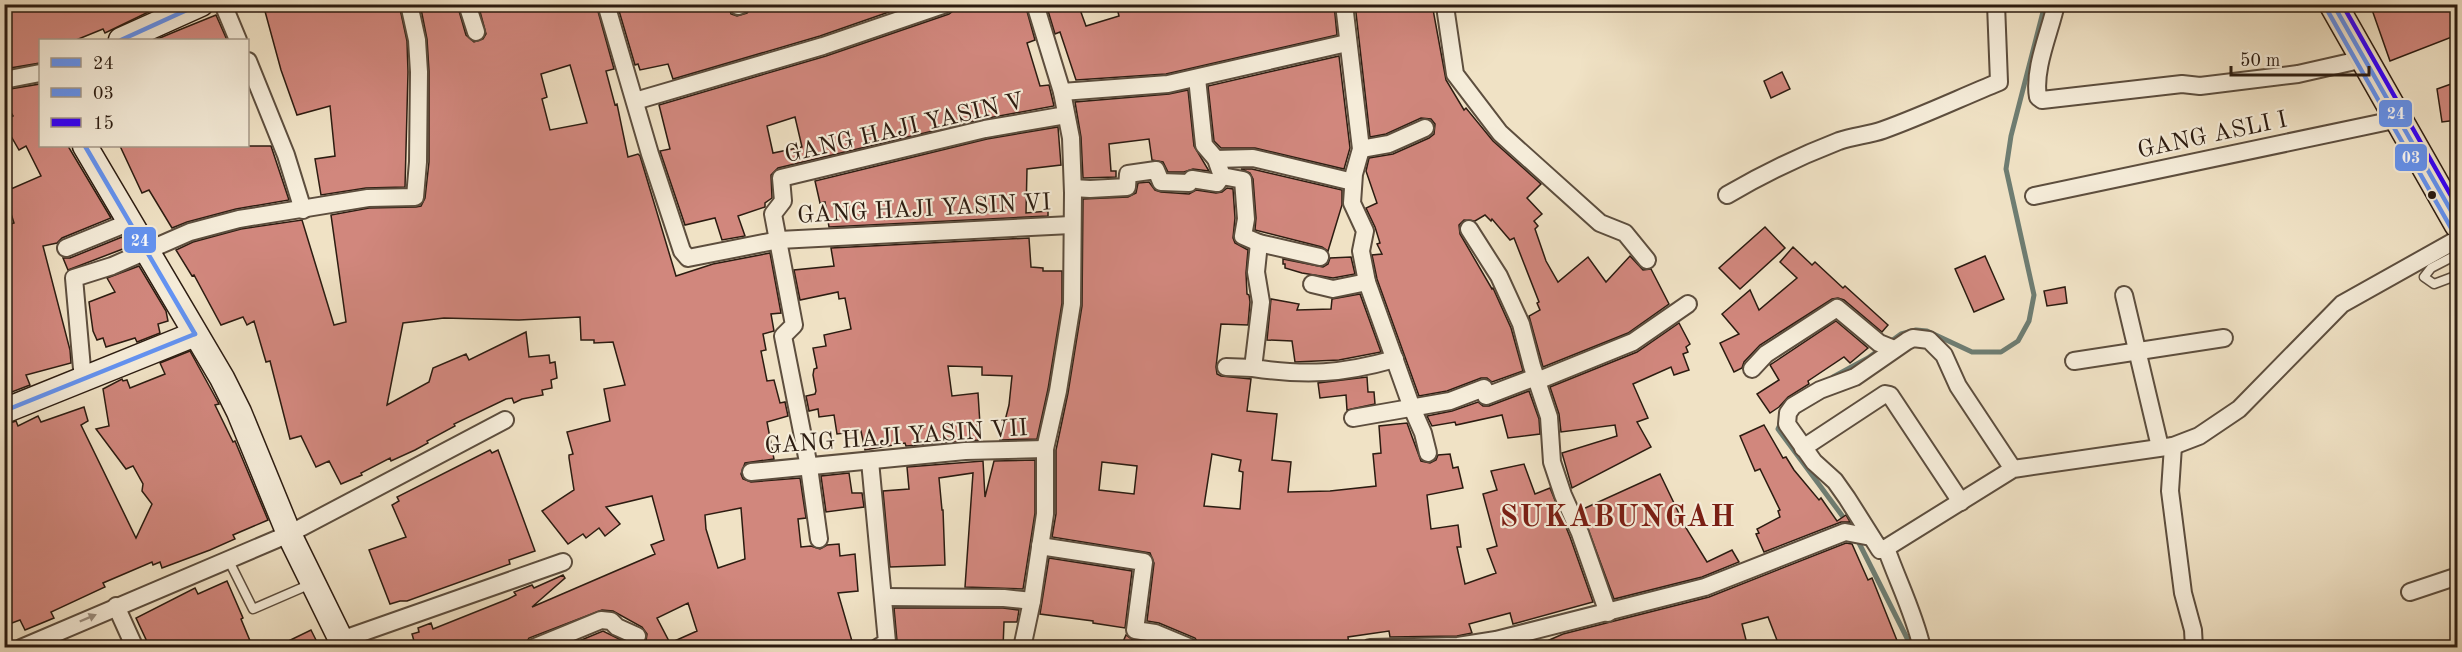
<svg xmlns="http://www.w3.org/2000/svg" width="2462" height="652" viewBox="0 0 2462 652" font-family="'Old Standard TT',serif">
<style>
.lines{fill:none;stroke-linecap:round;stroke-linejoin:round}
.stream{stroke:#6e7d72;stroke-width:5}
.building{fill:#d1877d;stroke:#2c1c11;stroke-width:1.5;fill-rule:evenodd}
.lane-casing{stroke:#5d4e3e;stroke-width:11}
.street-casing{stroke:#5d4e3e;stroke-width:20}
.secondary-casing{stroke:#2c1c11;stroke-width:27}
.primary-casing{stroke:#2c1c11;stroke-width:30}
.lane{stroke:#f5ecd9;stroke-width:8}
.street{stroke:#f5ecd9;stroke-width:16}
.secondary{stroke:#f5ecd9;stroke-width:24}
.primary{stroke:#f0e2c5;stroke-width:27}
.bus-1-casing{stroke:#f5ecd9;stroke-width:9}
.bus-2-casing{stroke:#f5ecd9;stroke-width:9}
.bus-3-casing{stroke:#f5ecd9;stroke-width:9}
.bus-1{stroke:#6393f3;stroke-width:4.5}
.bus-2{stroke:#6393f3;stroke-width:4.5}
.bus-3{stroke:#30f;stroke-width:4.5}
.oneway{fill:#9b8e7f}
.bus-dot{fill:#2c1c11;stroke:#f5ecd9;stroke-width:2}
.labels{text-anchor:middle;stroke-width:4.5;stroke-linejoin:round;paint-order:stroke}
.street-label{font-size:24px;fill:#2c1c11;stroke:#f5ecd9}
.district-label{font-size:30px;font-weight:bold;letter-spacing:1.5px;fill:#7a1f14;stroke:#f5ecd9}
.line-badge{stroke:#f5ecd9;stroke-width:2}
.badge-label{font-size:16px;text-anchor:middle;font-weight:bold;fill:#fff}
</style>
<rect width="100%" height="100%" fill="#f0e2c5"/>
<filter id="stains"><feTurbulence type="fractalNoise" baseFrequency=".00333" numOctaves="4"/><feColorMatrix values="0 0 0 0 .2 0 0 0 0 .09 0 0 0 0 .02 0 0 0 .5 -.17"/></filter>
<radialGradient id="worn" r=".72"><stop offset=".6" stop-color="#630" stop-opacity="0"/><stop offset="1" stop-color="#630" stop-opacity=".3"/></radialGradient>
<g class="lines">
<g class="stream">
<path d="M1833,377l35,-19 33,-24 15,-4 11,1 45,21h29l17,-11 11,-20 5,-26 -28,-126 5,-33 34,-132"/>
<path d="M1782,420l-4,9 74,100"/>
<path d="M1856,537l56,111"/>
</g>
</g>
<g class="building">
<path d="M4,4h161l-60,29 -2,-4 -27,11h-36v23l-36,6z"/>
<path d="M263,4h136l8,37 1,31 -3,115 -39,1 -45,7 -6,-36 20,-3 -5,-50 -33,9 -16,-45z"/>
<path d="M420,4h37l9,31 8,7 9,-3 3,-5 -8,-30h118l18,65 -8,2 9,34 2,-1 11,53 10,-3 2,2 36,120 37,-12 57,-11 11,60 -10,1 3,17 -11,3 3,16 -5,1 6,30 7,-1 6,23 5,-1 3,14 -21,6 7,37 -29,4 -4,11 2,5 8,3 49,-4 6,40 -8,1 3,28 10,-1 9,3 7,-4 12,-1 1,12 15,-2 3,37 -20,2 16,55h-292l41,-17 30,15h6l7,-5 1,-7 -5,-7 -29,-16 -11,-1 -73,28 -6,10h-107l-4,-14 7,-2 -1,-4 13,-5 2,6 75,-30 8,-4 -2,-3 18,-7 2,3 29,-13 2,3 -33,29 123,-53 -4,-9 13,-5 -12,-44 -46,11 14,17 -15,12 -6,-8 -13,10 -3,-4 -15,10 -26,-33 32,-21 -5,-32v-3l4,-1 -6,-22 43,-11 -6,-32 21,-4 -12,-43 -19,1v-3h-13l-1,-23 -61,3 -75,-2 -41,5 -16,82 42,-23 4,-14 33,-14 3,6 57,-28 3,25 20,-2 1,8 5,-1 2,16 -6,2 1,8 -10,2 1,5 -21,4 -8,4 -2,-5 -6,1 -52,25 1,2 -28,15 1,2 -13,7 -24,11 -1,-3 -29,15 1,2 -21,9 -12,-23 -13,6 -15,-31 -11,3 -20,-78 -4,1 -12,-41 -7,4 -4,-8 -22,8 -27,-50 -2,1 -16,-26 17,-8 48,-13 61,-9 32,105 12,-3 -15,-107 38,-7 47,-1 5,-1 4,-8 4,-36v-91l-2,-32zM570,65l17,58 -37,7 -8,-31 5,-2 -6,-23zM741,508l4,51 -27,9 -12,-39 -1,-14zM688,603l9,28 -27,12 -13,-25z"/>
<path d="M617,4h111l3,10 6,2 10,-3 6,-9h159l-92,32 -147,43 -5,-15 -28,6 -2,-6 -3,1z"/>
<path d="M956,4h69l10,36 -8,3 13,43 9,-1 5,21 -71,13 -205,49 -7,7 1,23 -7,5v4l-27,9 7,20 -23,4 -7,-22 -30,7 -25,-74 10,-2 -11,-44 167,-49 123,-42 5,-4zM795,117l7,30 -29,6 -6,-27z"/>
<path d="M1046,4h32l8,22 33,-10 -3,-12h15l2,7 21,-7h180l3,31 -171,39 -90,6 -16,-48 -5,2z"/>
<path d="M1355,4h36l1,5 19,-5h21l14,76 18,30 2,-2 27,33 48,43 -14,14 15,16 -8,7 4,5 -3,3 11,32 12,21 30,-25 18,25 24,-26 13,14 8,-1 18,35 -41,29 -85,34 -14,-51 11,-6 -3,-7 2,-1 -25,-64 -4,2 -18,-21 -1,2 -6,-6 -10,6 -11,-1 -5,5 1,9 32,55 1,-1 18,40 12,43 -31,11 -5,-4h-6l-34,13 -28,5 -42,-117 -5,-24 10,-1 -5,-10 3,-1 -5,-16 -9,-19 11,-5 -11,-32 3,-13 24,-4 36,-16 5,-4 1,-10 -4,-5 -10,-1 -35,16 -16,3z"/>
<path d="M2370,4h82l5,16v15l-67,26z"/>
<path d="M216,15l11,25h-72l24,-10z"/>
<path d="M1339,56l11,92 -6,21 -89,-21h-34l-7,-7 -6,-55z"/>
<path d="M1782,72l8,17 -19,9 -7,-17z"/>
<path d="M40,84v62h28l43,72 -49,20 -5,5 -14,3 27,104 1,13 -45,12 4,10 -26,10v-169l10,-3 -10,-31 37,-16 -15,-30 -7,4 -15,-26v-4l9,-4 -9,-15v-11z"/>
<path d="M2451,84l6,36 -15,2 -5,-33z"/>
<path d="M1188,90l6,56 15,25 -16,-2 -9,3h-16l-5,-10 -11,-2 -3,-21 -40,5 2,27h5v6l-33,1 -2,-41 -6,-35 94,-8z"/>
<path d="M1058,127l3,38 -34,4 -1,44 22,-2v5l-219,11 -4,-25 -5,1 -5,-22 172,-42z"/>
<path d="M120,146h151l18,54 -53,9 -49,13 -15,6 -23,-38 -7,3z"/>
<path d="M1241,169h11l90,21v15l-14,46 -6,-4 -67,-17 1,-12 -3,-39 -3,-6z"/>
<path d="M1149,182l6,8 6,2 28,2 7,-4 20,3 6,-1 5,-4 6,1 2,29 -2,20 2,5 13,7 -2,23 1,21 2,1 1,7 -2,23 -27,-1 -5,43 1,7 4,2 30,3 -4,32 30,3 -5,46 19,2 -3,30 42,-1 46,-5 -3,-32 8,-1 -2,-27 28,-3 14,38 9,2 6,-3 2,-5 12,-1 3,14 5,-1 5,21 -36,7 4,34 27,-4 3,22h-4l8,37 31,-11 -9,-24 10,-3 -14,-52 14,-4 -6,-19 33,-7 11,30 15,-6 20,49 23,65 -80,22 -3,-11 -41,11 3,9 -15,3 -67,1 -1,-6 -41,6 1,11h-148l-6,-10 -36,-15 -12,-2 7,-58 -4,-10 -98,-16 4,-23v-64l12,-57 14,-87 1,-107 45,-2 8,-4 2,-10zM1212,454l29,6 -2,11 4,1 -3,37 -36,-3zM1102,462l35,4 -3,28 -35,-4z"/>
<path d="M1765,227l20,21 -45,41 -21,-21z"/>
<path d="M122,237l6,10 -60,23 -5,-12h7z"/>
<path d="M1029,238l2,29 12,1v3h19v32l-14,86 -11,50 -37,1 9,-35 3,-29 -30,-1v-8l-34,-1 4,30 26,-3 3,47 -75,6 -1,-3 -40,7 -4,-19 -24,3 -3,-19 -15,2 -1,-8 -9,2 -3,-15 9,-2 1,-3 -3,-16 1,-6 3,-1 -4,-20 13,-2 -2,-11 27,-6 -6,-31 -6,1 -1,-7 -38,8 -6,-30 40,-4 -3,-18z"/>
<path d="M1793,247l19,18 3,-3 28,26 2,-2 43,39 -6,7 -38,-32 -6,-2 -6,1 -72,46 -16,17 -2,6 -8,4 -14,-29 19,-9 -17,-20 28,-24 9,20 38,-32 -17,-16z"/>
<path d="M1985,256l19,43 -30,13 -19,-43z"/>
<path d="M1351,257l4,17 -22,4 -31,-5 -17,-5v-4h-2v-5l40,8 5,-3 2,-6z"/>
<path d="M139,266l27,45 2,10 -10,3 2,9 -23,9 -2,-4 -29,9 -3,-9 -6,2 -4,-9 -4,-29 26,-10 -8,-14z"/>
<path d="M2065,287l2,16 -20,3 -3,-15z"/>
<path d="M1360,294l21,58 -42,8 -44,2 -3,-21 -25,-1 4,-41 28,5 -2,6 34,-1 1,-10z"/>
<path d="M1836,321l32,27 -18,15 -6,-6 -36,24 1,3 -21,13 -9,10 -9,6 -13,-19 22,-14 -9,-15z"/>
<path d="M1679,323l11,21 -4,3 2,5 -5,2 6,16 -15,5 -3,-8 -38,17 15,34 -11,4 14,25 -79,41 -10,-35 55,-17 -2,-11 -54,7 -2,-18 -9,-27 87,-35z"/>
<path d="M190,351l29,53 -4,1 18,37 2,-1 33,79 -35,15 2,4 -25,11 -48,18 -2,-6 -7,3 -1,-3 -49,21 2,4 -54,25 3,6 -29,12 -5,-10 -16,6v-201l12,-4 2,5 20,-10 3,6 43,-15 4,14 -7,4 55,113 16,-34 -10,-13 1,-7 -10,-18 -7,3 -30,-40 13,-3 -6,-37 19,-10 1,2 4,-1 3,8 35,-14 -5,-11z"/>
<path d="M1367,377l1,15h6l1,12 -28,6 -1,-15 -26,3 -2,-15z"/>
<path d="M1529,391l10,28 1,15 -32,4 -6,-23 -46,10 -1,-3 -23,4 -5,-10 25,-5 26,-9 5,4h6z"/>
<path d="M1764,425l19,33 3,-1 8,13 25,30 2,-2 16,23 9,-6 4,7h-9l-77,30 -8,-18 3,-1 -2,-4 23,-12 -2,-6 2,-1 -20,-41 -5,2 -15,-35z"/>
<path d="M490,450l2,3 6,-3 37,101 -26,9 1,4 -103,37h-7l-10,3 -21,-54 37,-13 -14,-32 7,-4 -2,-4z"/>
<path d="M1035,460v53l-12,76 -58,-2 8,-114 -34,5 3,32h1l2,55 -55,2 -7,-76 26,-2 -2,-22 76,-6 2,36 9,-36z"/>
<path d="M849,473l3,20h10l2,14 -38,5 -5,-36z"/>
<path d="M1660,474l26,54 21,34 25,-12 7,12 -37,15 -88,22 -33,-89z"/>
<path d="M1846,543l6,1 16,36 4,-2 28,70h-120l-12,-31 -26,7 6,24h-217l32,-14 146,-37z"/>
<path d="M1049,558l83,13 -7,57 -32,-5v-2l-53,-7z"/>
<path d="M227,581l16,37 -2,1 12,29h-103l-14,-30 59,-30 3,6z"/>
<path d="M894,608h109l16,2 -2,12h-13l-1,26h-107l1,-7z"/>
<path d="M311,630l9,18h-46z"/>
<path d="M1126,635l7,5 19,3 -2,5h-20l-8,-4z"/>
</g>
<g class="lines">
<defs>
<g id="lane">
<path d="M2458,254l-27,14 -7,9 10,7 24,-9"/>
<path d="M228,559l25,50 60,-26"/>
</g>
<g id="street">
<path d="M223,4l15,36"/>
<path d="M467,4l9,28"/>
<path d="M606,4l44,150 32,97 6,7 91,-18 292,-15"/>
<path d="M1344,4l17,145 -7,25 -2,29 13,28 -4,20 6,31"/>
<path d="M1447,4l-1,9 9,61 45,59 100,90 25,10 22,27"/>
<path d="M2056,4c-6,28 -23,65 -18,93l4,3 140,-16 18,2 98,-12 66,-15"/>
<path d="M738,6l5,-2"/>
<path d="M248,61l38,94 17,55"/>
<path d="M1197,78l7,67 12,14 6,17 21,4 3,39 -3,17 16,7 61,14"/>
<path d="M4,80l36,-7"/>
<path d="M1062,92l106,-8 179,-41"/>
<path d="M635,101l188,-55 123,-42"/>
<path d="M1361,149l28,-5 36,-16"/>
<path d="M1216,159l37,-1 100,24"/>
<path d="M1073,188l17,1 37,-2 1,-13 28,-4 5,12 28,1 3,-4 25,4 5,-7"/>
<path d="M1727,195c36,-21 73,-39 112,-54 14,-5 30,-6 44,-11 39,-14 77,-32 116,-48l-3,-78"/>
<path d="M2034,196l365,-77"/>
<path d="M1469,229l30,47 22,48 11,42 17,51 3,45 11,33 17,38 28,80"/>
<path d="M1259,243l-3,29 5,30 -8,66c53,8 89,6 142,-9"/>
<path d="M66,248l64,-26"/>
<path d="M1312,284l21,5 34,-7 45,126 11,25 5,20"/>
<path d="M2124,295l36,152"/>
<path d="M2074,361l150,-23"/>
<path d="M1226,367l27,1"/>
<path d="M1752,369l14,-15 71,-46 42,35 15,6"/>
<path d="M83,380l-9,-102 38,-12 78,-34 49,-13 129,-21 47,-1 3,-35 1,-90 -2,-32 -8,-36"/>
<path d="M1537,381l96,-39 55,-38"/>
<path d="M1353,418l97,-17 34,-13 2,8 50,-19"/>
<path d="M2173,446l-3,45 13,102 10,37 1,18"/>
<path d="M1803,448l82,-54 5,1 71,107"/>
<path d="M870,461l17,181 -10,6"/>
<path d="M2013,469l-55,-83 -14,-31 -15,-15 -16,-2 -6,3 -52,36 -35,13 -27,16 -5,7 -1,11 27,38 21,19 12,17 31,49 2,3 6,-2 127,-79 160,-23 26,-10 40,-27 103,-105 116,-65"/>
<path d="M751,472l214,-21 80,-2"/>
<path d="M819,539l-10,-72 -26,-131 11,-11 -21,-111 10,-13 -2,-23 204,-49 81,-14"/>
<path d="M1040,546l104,16 -9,68 20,3 36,15"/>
<path d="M1886,548c12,34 28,65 36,100"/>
<path d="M2410,592l45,-15 3,4"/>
<path d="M883,597l121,1 28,3"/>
<path d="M116,606l19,42"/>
<path d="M341,640l222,-78"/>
<path d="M21,648l268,-114 216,-114"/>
<path d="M533,648l68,-28 10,1 6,6 20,9"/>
<path d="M1022,648l10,-47 13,-87v-65l13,-58 14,-87 1,-111 -2,-55 -9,-46 -27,-88"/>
<path d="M1370,648l88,-2 38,-6 209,-53 140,-55 26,5"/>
</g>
<g id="secondary">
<path d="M121,40l80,-36"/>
<path d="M85,146l137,232 17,34 50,122 56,114"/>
<path d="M4,411l191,-77"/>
</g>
<path id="primary" d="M2333,4l125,220"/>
</defs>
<use href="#lane" class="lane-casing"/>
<use href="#street" class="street-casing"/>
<use href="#secondary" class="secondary-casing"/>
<use href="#primary" class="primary-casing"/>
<use href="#lane" class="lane"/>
<use href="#street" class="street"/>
<use href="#secondary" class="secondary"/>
<use href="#primary" class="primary"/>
<defs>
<g id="bus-1">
<path d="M2333,4l125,219"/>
<path d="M121,40l79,-36"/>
<path d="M85,146l110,188"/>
<path d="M4,411l191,-77"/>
</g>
<path id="bus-2" d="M2326,8l125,220"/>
<path id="bus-3" d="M2342,4l116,204"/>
</defs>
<use href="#bus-1" class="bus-1-casing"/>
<use href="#bus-2" class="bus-2-casing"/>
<use href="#bus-3" class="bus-3-casing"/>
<use href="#bus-1" class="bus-1"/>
<use href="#bus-2" class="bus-2"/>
<use href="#bus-3" class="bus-3"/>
</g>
<defs><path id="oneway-solid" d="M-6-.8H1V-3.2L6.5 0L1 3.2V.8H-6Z" transform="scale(1.5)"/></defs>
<use class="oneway" href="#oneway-solid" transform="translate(88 618) rotate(-23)"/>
<circle class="bus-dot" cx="2432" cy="195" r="5"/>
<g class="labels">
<g class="street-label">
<text transform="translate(904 127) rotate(-13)" y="8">GANG HAJI YASIN V</text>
<text transform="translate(2212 134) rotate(-12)" y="8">GANG ASLI I</text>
<text transform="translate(924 208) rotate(-3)" y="8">GANG HAJI YASIN VI</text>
<text transform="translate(896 436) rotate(-4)" y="8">GANG HAJI YASIN VII</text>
</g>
<g class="district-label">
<text x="1618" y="526">SUKABUNGAH</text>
</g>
</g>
<g class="line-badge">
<rect x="2378" y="99" width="35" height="29" rx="6" fill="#6393f3"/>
<rect x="2394" y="143" width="34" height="29" rx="6" fill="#6393f3"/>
<rect x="123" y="226" width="34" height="28" rx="6" fill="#6393f3"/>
</g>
<g class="badge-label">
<text x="2396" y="119">24</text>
<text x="2411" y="163">03</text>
<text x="140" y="246">24</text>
</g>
<rect width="2462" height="652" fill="none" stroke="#f0e2c5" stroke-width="24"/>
<rect x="6" y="6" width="2450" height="640" fill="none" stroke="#2c1c11" stroke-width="3"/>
<rect x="12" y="12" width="2438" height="628" fill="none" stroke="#2c1c11" stroke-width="1.5"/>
<rect x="39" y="39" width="210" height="108" fill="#f5ecd9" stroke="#a59989" stroke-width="1.5"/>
<rect x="51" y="58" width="30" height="9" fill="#6393f3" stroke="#a59989" stroke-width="1.5"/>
<text x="93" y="69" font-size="18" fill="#2c1c11">24</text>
<rect x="51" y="88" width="30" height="9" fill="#6393f3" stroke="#a59989" stroke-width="1.5"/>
<text x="93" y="99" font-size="18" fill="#2c1c11">03</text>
<rect x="51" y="118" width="30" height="9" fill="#3300ff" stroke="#a59989" stroke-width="1.5"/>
<text x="93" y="129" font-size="18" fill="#2c1c11">15</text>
<path d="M2231 66v9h138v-9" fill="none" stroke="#2c1c11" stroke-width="3"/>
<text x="2240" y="66" font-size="18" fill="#2c1c11" stroke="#f5ecd9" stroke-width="4.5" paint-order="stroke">50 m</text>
<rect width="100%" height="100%" filter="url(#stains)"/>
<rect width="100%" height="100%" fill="url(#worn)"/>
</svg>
